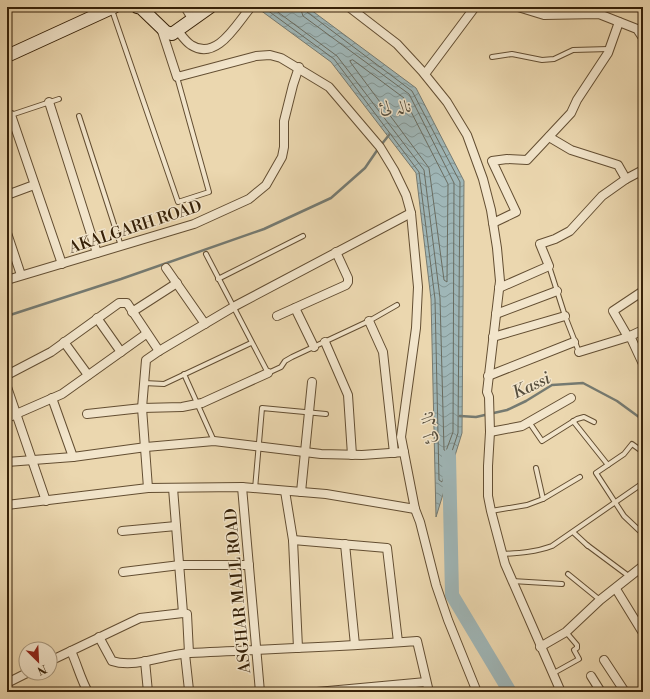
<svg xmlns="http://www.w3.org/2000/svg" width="650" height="699" viewBox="0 0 650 699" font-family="'Libre Bodoni',Amiri,serif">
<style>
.water{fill:url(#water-waves);stroke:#757a71}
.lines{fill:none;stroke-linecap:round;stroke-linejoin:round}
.shore{stroke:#6a6c60;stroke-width:1}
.stream{stroke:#757a71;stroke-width:2.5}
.river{stroke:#9fb6b7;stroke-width:14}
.lane-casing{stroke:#634e32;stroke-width:6}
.street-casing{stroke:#634e32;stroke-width:10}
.secondary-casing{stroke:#362108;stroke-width:14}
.lane{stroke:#f2e5cb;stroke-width:4}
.street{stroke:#f2e5cb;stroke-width:8}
.secondary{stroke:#f2e5cb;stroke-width:12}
.labels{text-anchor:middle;stroke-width:3;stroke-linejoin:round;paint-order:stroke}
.street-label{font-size:16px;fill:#362108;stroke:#f2e5cb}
.water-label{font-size:17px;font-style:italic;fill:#564e3d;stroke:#f2e5cb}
</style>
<defs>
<pattern id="water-waves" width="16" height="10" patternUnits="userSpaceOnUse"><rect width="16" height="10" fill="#9fb6b7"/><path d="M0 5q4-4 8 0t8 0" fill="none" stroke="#829493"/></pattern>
</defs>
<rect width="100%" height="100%" fill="#ebd7af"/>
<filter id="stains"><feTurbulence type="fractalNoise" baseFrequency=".005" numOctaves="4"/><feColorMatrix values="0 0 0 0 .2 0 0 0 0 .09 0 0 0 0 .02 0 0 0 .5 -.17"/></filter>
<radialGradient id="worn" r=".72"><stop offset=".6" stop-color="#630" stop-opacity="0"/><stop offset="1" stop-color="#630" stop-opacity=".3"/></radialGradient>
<path class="water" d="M256,7h51l109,81 48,93 -2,252 -26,84 -5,-218 -15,-126 -85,-111z"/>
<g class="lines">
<g class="shore">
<path d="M263,7l71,52 85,113 16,127 4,181 3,2 16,-49 2,-251 -48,-91 -105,-79 -2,-5"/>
<path d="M271,7l66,49 87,114 16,128 4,152 2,1 7,-19 1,-249 -45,-89 -106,-78 -3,-9"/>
<path d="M353,60l51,38 44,86 -1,98 -3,-2 -15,-112 -78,-105 -1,-2z"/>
</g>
<g class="stream">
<path d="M381,145l8,-10"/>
<path d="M7,316l114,-37 143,-50 67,-31 34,-30 13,-19"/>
<path d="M460,416l16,1 31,-7 19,-9 26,-16 31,-2 34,18 26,19"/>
</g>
<path class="river" d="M449,456l3,139 58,97"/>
<defs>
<g id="lane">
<path d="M112,10l66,192 31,-10 -32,-115"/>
<path d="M492,57l20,-3 30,6 12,-1 19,-9 36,-1"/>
<path d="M11,115l48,-16"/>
<path d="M79,116l42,130"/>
<path d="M206,254l62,119 13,-6 4,-6 7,-4 77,-36 28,-16"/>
<path d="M549,266l16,50 14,36"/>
<path d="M218,279l85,-43"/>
<path d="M184,374l30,67"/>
<path d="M144,383l20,1 87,-41"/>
<path d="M573,421l35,44"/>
<path d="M529,422l13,19 35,-22 7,-2 10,5"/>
<path d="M643,452l-11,-8 -8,10 -28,19 28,43 19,18"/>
<path d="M536,468l7,31"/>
<path d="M255,489l7,-81 64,6"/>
<path d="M491,511l36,-6 16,-6 37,-22"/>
<path d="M574,533l14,13"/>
<path d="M587,545l43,32"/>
<path d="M503,554c17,-1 33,-2 49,-8l91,-63"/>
<path d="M568,574l32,26"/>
<path d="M512,581l50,3"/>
<path d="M552,674l27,-15 -5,-9 3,-2v-3l-11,-13"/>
</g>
<g id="street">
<path d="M185,7l8,13"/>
<path d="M349,7l48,37 25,27 25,31 20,33 16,44 8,31 6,38 3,33 -13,111 2,5 1,35 -2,34v30l3,15 14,53 56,128"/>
<path d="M518,7l26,8 55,-1 38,15 6,9"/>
<path d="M161,28l16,49 79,-21 14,-1 11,3 48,29 51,60 14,23 12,25 5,18 7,74 -2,41 -15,109 14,72 5,13 16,63 12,35 29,72"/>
<path d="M178,31c4,5 8,11 13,14 26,17 46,-22 60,-38"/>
<path d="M425,74l50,-67"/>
<path d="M49,102l48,151"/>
<path d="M7,116l4,-1 51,149"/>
<path d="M549,137l22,13 47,15 8,14 17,-9"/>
<path d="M7,195l27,-10"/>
<path d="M493,223l23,-11 -24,-51 15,-2 20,1 44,-47 6,-13 31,-47 11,-31"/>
<path d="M7,233l14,42"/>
<path d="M166,268l39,56"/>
<path d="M7,280l187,-56 55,-25 17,-14 16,-28 2,-10v-26l9,-36 6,-18"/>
<path d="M499,288l50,-22 -9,-22 15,-5 15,-8 32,-35 24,-17"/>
<path d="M643,291l-30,20 15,26 2,-1 13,28"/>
<path d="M295,308l19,39"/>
<path d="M132,312l45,-29"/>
<path d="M496,314l61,-23"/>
<path d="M277,316l69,-31 2,-3v-4l-12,-26"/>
<path d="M97,318l24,34"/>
<path d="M369,321l14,31 11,101"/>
<path d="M630,336l13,-6"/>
<path d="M493,337l72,-21"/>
<path d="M64,342l24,33"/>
<path d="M325,342l23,53 4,60"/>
<path d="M579,352l49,-15"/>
<path d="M7,375l44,-23 68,-49h8l32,48"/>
<path d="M488,376l86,-34"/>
<path d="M7,387l39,114"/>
<path d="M52,398l21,59"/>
<path d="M87,414l55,-6 40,-1 20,-4 66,-30"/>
<path d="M7,418l55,-24 84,-60"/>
<path d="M490,432l32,-6 49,-28"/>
<path d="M7,462l66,-5 73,-10 68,-6 107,13 41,1 42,-3"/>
<path d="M242,487l18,205"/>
<path d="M148,488l-6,-80 4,-48 13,-9 76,-45 176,-93"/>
<path d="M173,488l10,125"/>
<path d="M285,491l8,49 5,108"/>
<path d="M301,492l11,-110"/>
<path d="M7,505l141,-17 94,-1 84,7 89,15"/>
<path d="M122,531l54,-5"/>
<path d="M293,540l94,8 11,94"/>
<path d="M345,544l10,101"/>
<path d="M123,572l57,-7h69"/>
<path d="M616,589l27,44"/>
<path d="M99,637l13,24c23,8 54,-7 78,-8 76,-4 152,-6 227,-12l12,51"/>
<path d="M540,647l26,-15 34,-32 43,-34"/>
<path d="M71,651c6,13 10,29 17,41"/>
<path d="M185,654l4,36"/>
<path d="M604,660l21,32"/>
<path d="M50,661l90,-43 43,-5 4,1 2,39"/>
<path d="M145,661l3,31"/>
<path d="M591,676l10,16"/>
<path d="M7,683l20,-10"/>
<path d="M317,692l109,-10"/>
</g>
<g id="secondary">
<path d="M137,7l4,1 25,24 6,2 38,-27"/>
<path d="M7,56l107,-49"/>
</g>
</defs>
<use href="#lane" class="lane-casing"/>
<use href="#street" class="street-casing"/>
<use href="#secondary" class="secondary-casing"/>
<use href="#lane" class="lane"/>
<use href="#street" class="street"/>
<use href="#secondary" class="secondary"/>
</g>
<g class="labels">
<g class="street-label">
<text transform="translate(135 226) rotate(-18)" y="6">AKALGARH ROAD</text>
<text transform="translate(237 591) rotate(-95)" y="6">ASGHAR MALL ROAD</text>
</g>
<g class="water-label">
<text x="396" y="112">نالہ لئ</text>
<text transform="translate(531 385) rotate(-25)" y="6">Kassi</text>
<text transform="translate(428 427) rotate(-94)" y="6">نالہ لئ</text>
</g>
</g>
<rect width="650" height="699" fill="none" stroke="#ebd7af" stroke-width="24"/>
<rect x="8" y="8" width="634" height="683" fill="none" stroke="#362108" stroke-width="2"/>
<rect x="12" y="12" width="626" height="675" fill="none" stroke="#362108"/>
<g transform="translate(38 661) rotate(156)"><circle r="19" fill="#f2e5cb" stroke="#a7977d"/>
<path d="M0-3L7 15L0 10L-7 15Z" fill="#8f2418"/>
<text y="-6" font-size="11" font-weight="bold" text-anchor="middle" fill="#362108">N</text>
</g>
<rect width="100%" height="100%" filter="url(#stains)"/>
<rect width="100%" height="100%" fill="url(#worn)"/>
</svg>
